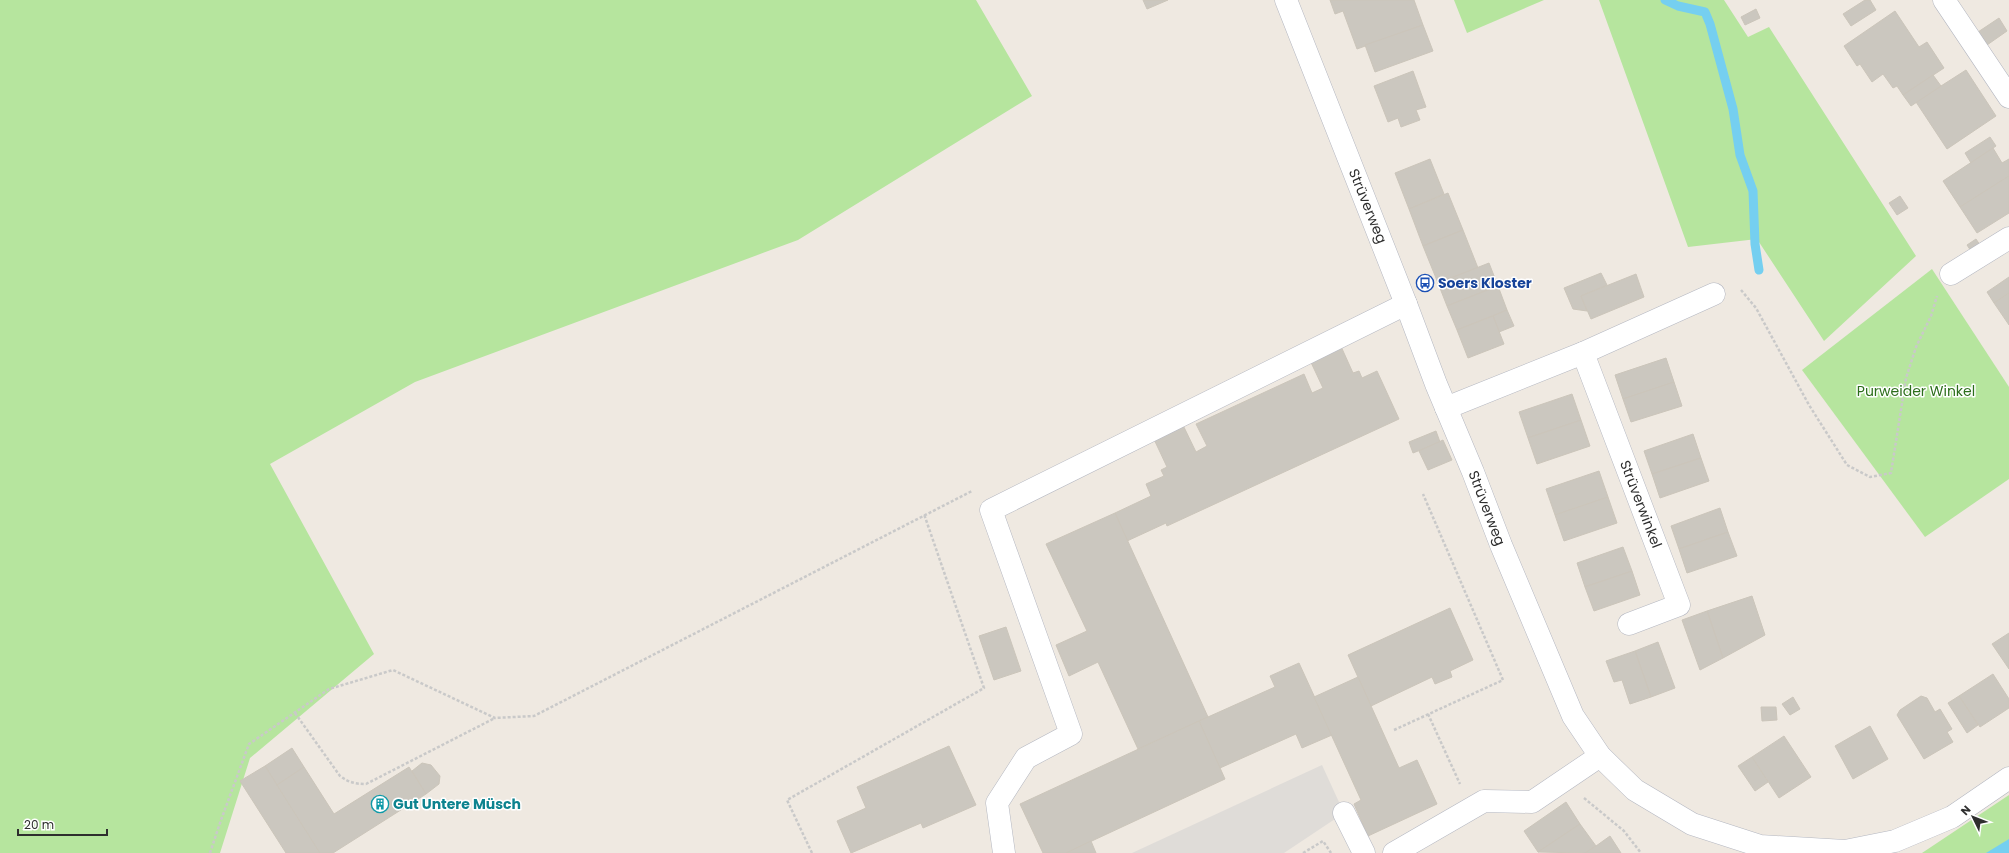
<svg xmlns="http://www.w3.org/2000/svg" width="2009" height="853" viewBox="0 0 2009 853" font-family="Poppins,sans-serif">
<style>
.green{fill:#b6e59e}
.plaza{fill:#dfdcd8}
.water{fill:#75cff0}
.lines{fill:none;stroke-linecap:round;stroke-linejoin:round}
.stream{stroke:#75cff0;stroke-width:9}
.building{fill:#cbc7bf;stroke:#cbc5ba}
.minor-casing{stroke:#b4b7c1;stroke-width:23}
.path{stroke:#c9c9c9;stroke-width:2.5;stroke-dasharray:3 2;stroke-linecap:butt}
.minor{stroke:#fff;stroke-width:22}
.labels{text-anchor:middle;stroke-width:3;stroke-linejoin:round;paint-order:stroke}
.street-label{font-size:14px;fill:#2e2e2e;stroke:#fff}
.transit-label{font-size:14px;font-weight:bold;fill:#164399;stroke:#fff;text-anchor:start}
.park-label{font-size:14px;fill:#2c6e1b;stroke:#fff}
.culture-label{font-size:14px;font-weight:bold;fill:#0d838f;stroke:#fff;text-anchor:start}
</style>
<rect width="100%" height="100%" fill="#efe9e1"/>
<g class="green">
<path d="M0,0h976l56,96 -234,144 -383,142 -145,82 104,190 -124,104 -30,95h-220z"/>
<path d="M1454,0h90l-77,33z"/>
<path d="M1599,0h125l24,37 21,-10 147,229 -92,85 -67,-102 -69,8z"/>
<path d="M1932,269l77,118v92l-84,58 -123,-167z"/>
<path d="M2009,795v58h-87z"/>
</g>
<path class="plaza" d="M1322,765l22,48 -60,40h-152z"/>
<path class="water" d="M2009,839v14h-23z"/>
<g class="lines">
<path class="stream" d="M1665,0l13,6 27,6 5,12 23,85 7,46 13,36 2,53 4,26"/>
</g>
<g class="building">
<path d="M1143,0h25l-21,9z"/>
<path d="M1330,0h84l9,25 -66,24 -14,-38 -8,3z"/>
<path d="M1865,0h5l6,10 -25,16 -8,-12z"/>
<path d="M1756,9l4,9 -15,7 -4,-8z"/>
<path d="M1895,11l24,36 8,-5 17,26 -41,27 -6,-9 -4,2 -10,-14 -11,8 -12,-18 -3,2 -13,-20z"/>
<path d="M1999,18l8,13 -20,14 -9,-13z"/>
<path d="M1423,25l10,26 -58,21 -10,-27z"/>
<path d="M1966,70l30,46 -49,33 -31,-47z"/>
<path d="M1413,71l13,36 -10,3 4,10 -19,7 -3,-9 -10,4 -14,-36z"/>
<path d="M1933,75l8,11 -30,20 -8,-11z"/>
<path d="M1990,137l6,9 -25,17 -6,-10z"/>
<path d="M1993,148l9,15 7,-4v17l-49,31 -17,-26z"/>
<path d="M1430,159l14,35 -35,15 -14,-36z"/>
<path d="M2009,176v37l-32,20 -17,-26z"/>
<path d="M1448,193l15,37 -40,16 -14,-37z"/>
<path d="M1900,196l8,12 -11,7 -8,-12z"/>
<path d="M1463,230l15,38 -40,15 -15,-37z"/>
<path d="M1976,239l4,6 -9,6 -4,-6z"/>
<path d="M1489,263l9,23 -51,20 -9,-23z"/>
<path d="M1601,273l6,12 -26,11 6,15 -14,-2 -9,-21z"/>
<path d="M1636,274l8,23 -53,22 -10,-23z"/>
<path d="M2009,277v16l-15,10 -7,-11z"/>
<path d="M1498,286l9,24 -50,20 -10,-24z"/>
<path d="M2009,293v32l-15,-22z"/>
<path d="M1507,310l7,16 -15,6 -6,-16z"/>
<path d="M1493,316l11,28 -36,14 -11,-28z"/>
<path d="M1339,342l14,31 6,-2 3,7 15,-7 22,48 -232,107 -1,-3 -39,18 -12,-28 36,-17 -5,-12 18,-8 -3,-6 6,-3 -15,-32 29,-14 15,31 11,-6 -11,-22 108,-50 8,19 11,-5 -15,-32z"/>
<path d="M1666,358l8,24 -51,17 -8,-24z"/>
<path d="M1674,382l8,24 -51,16 -8,-23z"/>
<path d="M1572,394l9,26 -53,18 -9,-26z"/>
<path d="M1581,420l9,26 -53,18 -9,-26z"/>
<path d="M1436,431l4,11 -27,11 -4,-11z"/>
<path d="M1693,434l8,24 -49,16 -8,-23z"/>
<path d="M1443,440l9,20 -24,10 -9,-19z"/>
<path d="M1701,458l8,23 -49,17 -8,-24z"/>
<path d="M1599,471l9,26 -53,18 -9,-26z"/>
<path d="M1608,497l9,26 -53,18 -9,-26z"/>
<path d="M1720,508l8,24 -49,17 -8,-23z"/>
<path d="M1115,513l93,204 -70,32 -40,-87 -29,14 -13,-31 31,-14 -41,-87z"/>
<path d="M1728,532l9,24 -50,17 -8,-24z"/>
<path d="M1623,547l9,24 -47,16 -8,-24z"/>
<path d="M1632,571l8,24 -46,16 -9,-24z"/>
<path d="M1752,596l13,39 -42,23 -16,-47z"/>
<path d="M1450,608l23,52 -23,11 2,6 -17,7 -3,-7 -61,29 -23,-51z"/>
<path d="M1707,611l16,47 -23,12 -18,-50z"/>
<path d="M1006,627l15,44 -27,9 -15,-44z"/>
<path d="M2009,633v36l-17,-25z"/>
<path d="M1658,642l17,46 -24,9 -16,-46z"/>
<path d="M1635,651l16,46 -21,7 -8,-24 -8,2 -8,-21z"/>
<path d="M1299,663l33,72 -30,13 -6,-14 -76,34 -21,-47 76,-34 -5,-11z"/>
<path d="M1993,674l16,25v9l-29,19 -21,-31z"/>
<path d="M1358,677l41,91 18,-8 20,44 -69,32 -14,-32 7,-4 -47,-103z"/>
<path d="M1921,696l6,2 8,14 5,-3 12,20 -5,3 6,10 -29,17 -27,-44 3,-5z"/>
<path d="M1959,696l19,29 -11,8 -19,-30z"/>
<path d="M1793,697l7,12 -10,6 -8,-11z"/>
<path d="M1761,707h15l1,13 -15,1z"/>
<path d="M1199,721l26,58 -159,74h-23l-23,-49z"/>
<path d="M1870,726l18,33 -35,20 -18,-33z"/>
<path d="M1784,736l27,41 -32,21 -27,-41z"/>
<path d="M949,746l27,59 -53,23 -2,-5 -70,30 -14,-32 29,-13 -9,-21z"/>
<path d="M292,748l12,19 -27,18 -12,-19z"/>
<path d="M1752,757l16,25 -13,9 -17,-25z"/>
<path d="M422,763l9,2 9,11 -1,8 -13,10 -14,-23z"/>
<path d="M265,766l12,19 43,68h-34l-46,-72z"/>
<path d="M304,767l30,47 75,-47 17,27 -93,59h-13l-43,-68z"/>
<path d="M1566,802l14,22 -42,28 -14,-21z"/>
<path d="M1580,824l16,22 -11,7 -47,-1z"/>
<path d="M1610,836l11,17h-36l11,-7z"/>
<path d="M1091,841l5,12h-30z"/>
</g>
<g class="lines">
<defs>
<g id="minor">
<path d="M1286,0l120,304 30,80 37,88 28,73 72,171 27,40 35,34 57,34 68,22 85,5 50,-10 57,-24 57,-39"/>
<path d="M1944,0l65,97"/>
<path d="M1951,274l58,-36"/>
<path d="M1583,353l131,-59"/>
<path d="M1446,408l137,-55 96,252 -50,19"/>
<path d="M1344,813l20,40"/>
<path d="M1004,853l-7,-50 29,-45 45,-24 -80,-224 415,-206"/>
<path d="M1394,853l90,-52 48,1 68,-46"/>
</g>
</defs>
<use href="#minor" class="minor-casing"/>
<g class="path">
<path d="M1741,290l15,18 53,97 38,60 23,12 21,-4 15,-95 10,-31 15,-31 6,-20"/>
<path d="M295,713l45,63c8,6 15,8 26,8l129,-66"/>
<path d="M1428,714l32,70"/>
<path d="M1394,730l109,-50 -80,-186"/>
<path d="M1584,798l40,33 17,22"/>
<path d="M210,853l11,-33 28,-76 80,-55 64,-19 102,48 39,-2 438,-225"/>
<path d="M812,853l-25,-53 197,-112 -60,-174"/>
<path d="M1303,853l20,-12 8,12"/>
</g>
<use href="#minor" class="minor"/>
</g>
<defs>
<symbol id="bus-ring" viewBox="-11 -11 22 22"><circle r="9.5" fill="#fff" stroke="#1a4fb4" stroke-width="1.5"/><path d="M-5-6H5V4H4V6H2V4H-2V6H-4V4H-5ZM-3.5-4V0h7V-4ZM-3.5 1.2v1.5H-2V1.2ZM2 1.2v1.5H3.5V1.2Z" fill="#1a4fb4"/></symbol>
<symbol id="building-ring" viewBox="-11 -11 22 22"><circle r="9.5" fill="#fff" stroke="#0f9aa8" stroke-width="1.5"/><path d="M-4-6H4V6H1V3H-1V6H-4ZM-2.5-4.3h1.7v1.8h-1.7ZM.8-4.3h1.7v1.8H.8ZM-2.5-1h1.7V.8h-1.7ZM.8-1h1.7V.8H.8Z" fill="#0f9aa8"/></symbol>
</defs>
<g fill-rule="evenodd">
<use href="#bus-ring" x="1415" y="273" width="20" height="20"/>
<use href="#building-ring" x="370" y="794" width="20" height="20"/>
</g>
<g class="labels">
<g class="street-label">
<text transform="translate(1368 206) rotate(68)" y="5">Strüverweg</text>
<text transform="translate(1641 504) rotate(69)" y="5">Strüverwinkel</text>
<text transform="translate(1487 508) rotate(69)" y="5">Strüverweg</text>
</g>
<g class="transit-label">
<text x="1438" y="288">Soers Kloster</text>
</g>
<g class="park-label">
<text x="1916" y="396">Purweider Winkel</text>
</g>
<g class="culture-label">
<text x="393" y="809">Gut Untere Müsch</text>
</g>
</g>
<g transform="translate(1973 817) rotate(313)" stroke="#ffffff" stroke-width="3" paint-order="stroke">
<path d="M0-3L7 15L0 10L-7 15Z" fill="#2e2e2e"/>
<text y="-6" font-size="11" font-weight="bold" text-anchor="middle" fill="#2e2e2e">N</text>
</g>
<path d="M18 829v6h89v-6" fill="none" stroke="#2e2e2e" stroke-width="2"/>
<text x="24" y="829" font-size="12" fill="#2e2e2e" stroke="#ffffff" stroke-width="3" paint-order="stroke">20 m</text>
</svg>
